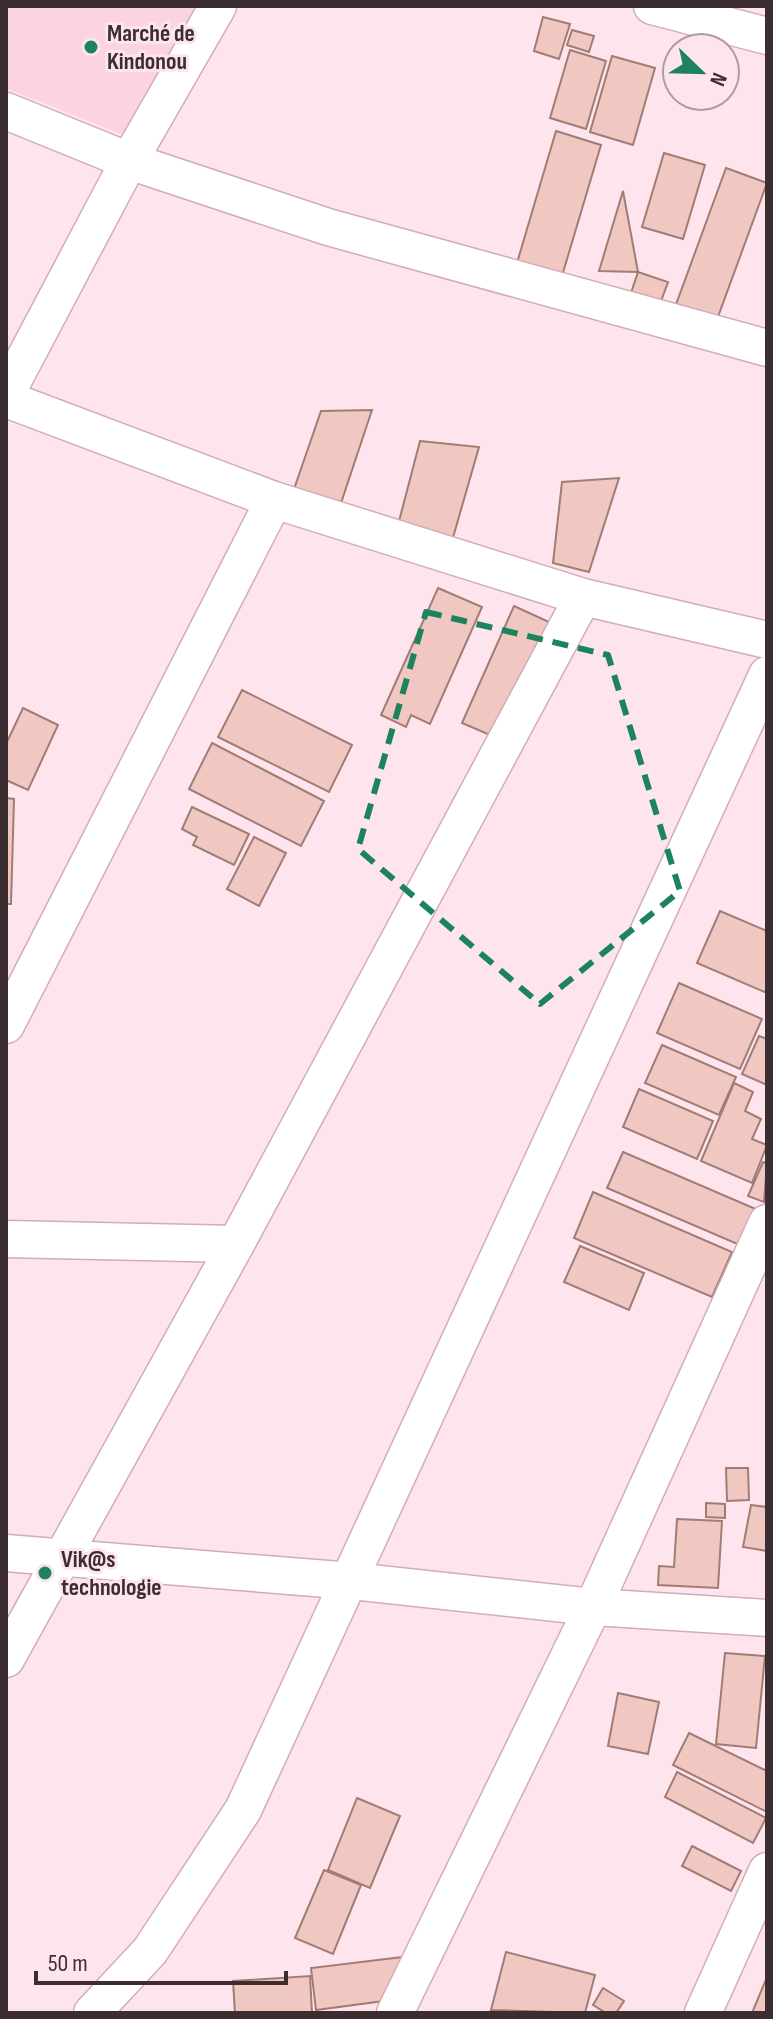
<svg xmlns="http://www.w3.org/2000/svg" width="773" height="2019" viewBox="0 0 773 2019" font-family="'Sofia Sans Condensed',sans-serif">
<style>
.built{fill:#fbd4e0}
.building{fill:#f0c8c1;stroke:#a17c75;stroke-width:2}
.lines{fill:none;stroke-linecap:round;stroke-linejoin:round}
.minor-casing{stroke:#d2acb7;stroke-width:39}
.minor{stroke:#fff;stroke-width:36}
.marked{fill:none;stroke:#1c835d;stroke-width:6;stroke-dasharray:16 10;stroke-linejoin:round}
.poi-dot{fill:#1c835d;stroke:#fee5ed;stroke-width:3}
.labels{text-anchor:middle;stroke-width:6;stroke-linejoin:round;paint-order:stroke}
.poi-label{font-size:24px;font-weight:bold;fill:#3c2d31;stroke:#fee5ed;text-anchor:start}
</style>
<rect width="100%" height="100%" fill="#fee5ed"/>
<path class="built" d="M6,6h191l-68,131 -123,-49z"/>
<g class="building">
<path d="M543,17l27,7 -11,35 -25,-8z"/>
<path d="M572,30l22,6 -5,16 -22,-7z"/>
<path d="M570,50l36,11 -20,68 -36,-11z"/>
<path d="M612,56l43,12 -22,77 -43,-13z"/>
<path d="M556,131l45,14 -42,141 -45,-13z"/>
<path d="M664,153l41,12 -22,74 -41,-12z"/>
<path d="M726,168l41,15 -52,142 -41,-15z"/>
<path d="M623,191l15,81 -39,-1z"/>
<path d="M638,272l30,10 -11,30 -29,-10z"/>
<path d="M372,410l-31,93 -48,-11 28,-81z"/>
<path d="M420,441l59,6 -27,94 -55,-12z"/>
<path d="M619,478l-30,94 -36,-9 9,-81z"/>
<path d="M438,588l44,19 -52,117 -19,-9 -5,12 -25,-12z"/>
<path d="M514,606l35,16 -52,116 -35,-15z"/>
<path d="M242,690l110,55 -23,47 -111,-55z"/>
<path d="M23,708l35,17 -30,65 -22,-10v-36z"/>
<path d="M212,743l112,58 -23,45 -112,-57z"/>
<path d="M6,798l8,1 -3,105h-5z"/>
<path d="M192,807l57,27 -15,31 -41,-20 4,-8 -15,-8z"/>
<path d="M254,837l32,16 -27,53 -32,-17z"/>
<path d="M720,911l47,20v62l-70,-30z"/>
<path d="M679,983l83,36 -22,50 -83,-36z"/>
<path d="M759,1036l8,3v46l-25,-11z"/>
<path d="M662,1045l74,32 -17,38 -74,-32z"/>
<path d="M734,1083l19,9 -8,19 16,8 -9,20 15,6 -15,38 -51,-22z"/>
<path d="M639,1089l74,32 -16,38 -74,-32z"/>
<path d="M623,1152l135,58 -16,36 -135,-58z"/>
<path d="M763,1162l4,1 -3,39 -16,-6z"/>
<path d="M593,1192l139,60 -20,45 -138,-59z"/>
<path d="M580,1246l64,27 -15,37 -65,-28z"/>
<path d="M726,1468h22l1,32 -22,1z"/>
<path d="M706,1503l19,1v14l-19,-1z"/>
<path d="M751,1505l16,2v44l-24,-4z"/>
<path d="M677,1519l45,2 -4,67 -60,-3 1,-19 15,1z"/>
<path d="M725,1653l40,3 -9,92 -40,-4z"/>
<path d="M618,1693l41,9 -11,52 -40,-8z"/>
<path d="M689,1733l78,38v41l-94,-47z"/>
<path d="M677,1772l89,46 -13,25 -88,-46z"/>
<path d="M357,1798l43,18 -30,72 -42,-18z"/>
<path d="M692,1846l49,25 -10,20 -49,-25z"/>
<path d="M324,1870l37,15 -28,69 -38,-16z"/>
<path d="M506,1952l89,23 -10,38 -94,-3z"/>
<path d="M411,1956l-20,44 -75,10 -5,-42z"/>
<path d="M310,1976l2,37h-77l-2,-32z"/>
<path d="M767,1977v36h-15z"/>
<path d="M603,1988l21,13 -8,12h-10l-13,-8z"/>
</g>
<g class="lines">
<defs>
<g id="minor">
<path d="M652,6l115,30"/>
<path d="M6,111l123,50 199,66 439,121"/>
<path d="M6,394l123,-233 89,-155"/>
<path d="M6,399l268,101 309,97 184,43"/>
<path d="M6,1025l268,-525"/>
<path d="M6,1239l230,5"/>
<path d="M6,1553l346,28 241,26 174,11"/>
<path d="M6,1659l230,-415 347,-647"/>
<path d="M92,2013l58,-62 93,-141 524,-1135"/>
<path d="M395,2013l198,-406 174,-384"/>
<path d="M703,2013l64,-142"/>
</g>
</defs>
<use href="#minor" class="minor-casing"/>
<use href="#minor" class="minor"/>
</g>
<path class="marked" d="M426,612l182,43 72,236 -140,113 -182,-155z"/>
<g class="poi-dot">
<circle cx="91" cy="47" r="8"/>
<circle cx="45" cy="1573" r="8"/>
</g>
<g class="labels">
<g class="poi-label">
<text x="107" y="41">Marché de<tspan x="107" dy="28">Kindonou</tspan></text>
<text x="61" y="1567">Vik@s<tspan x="61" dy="28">technologie</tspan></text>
</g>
</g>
<rect width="773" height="2019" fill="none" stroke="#3c2d31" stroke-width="16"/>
<g transform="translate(701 72) rotate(113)"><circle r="38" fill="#fee5ed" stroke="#b09ba2" stroke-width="2"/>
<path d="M0-6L14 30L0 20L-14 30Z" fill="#1c835d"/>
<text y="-12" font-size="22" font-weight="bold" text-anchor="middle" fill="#3c2d31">N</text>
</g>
<path d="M36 1971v12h250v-12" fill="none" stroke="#3c2d31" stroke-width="4"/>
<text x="48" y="1971" font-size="24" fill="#3c2d31" stroke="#fee5ed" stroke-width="6" paint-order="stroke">50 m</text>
</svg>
